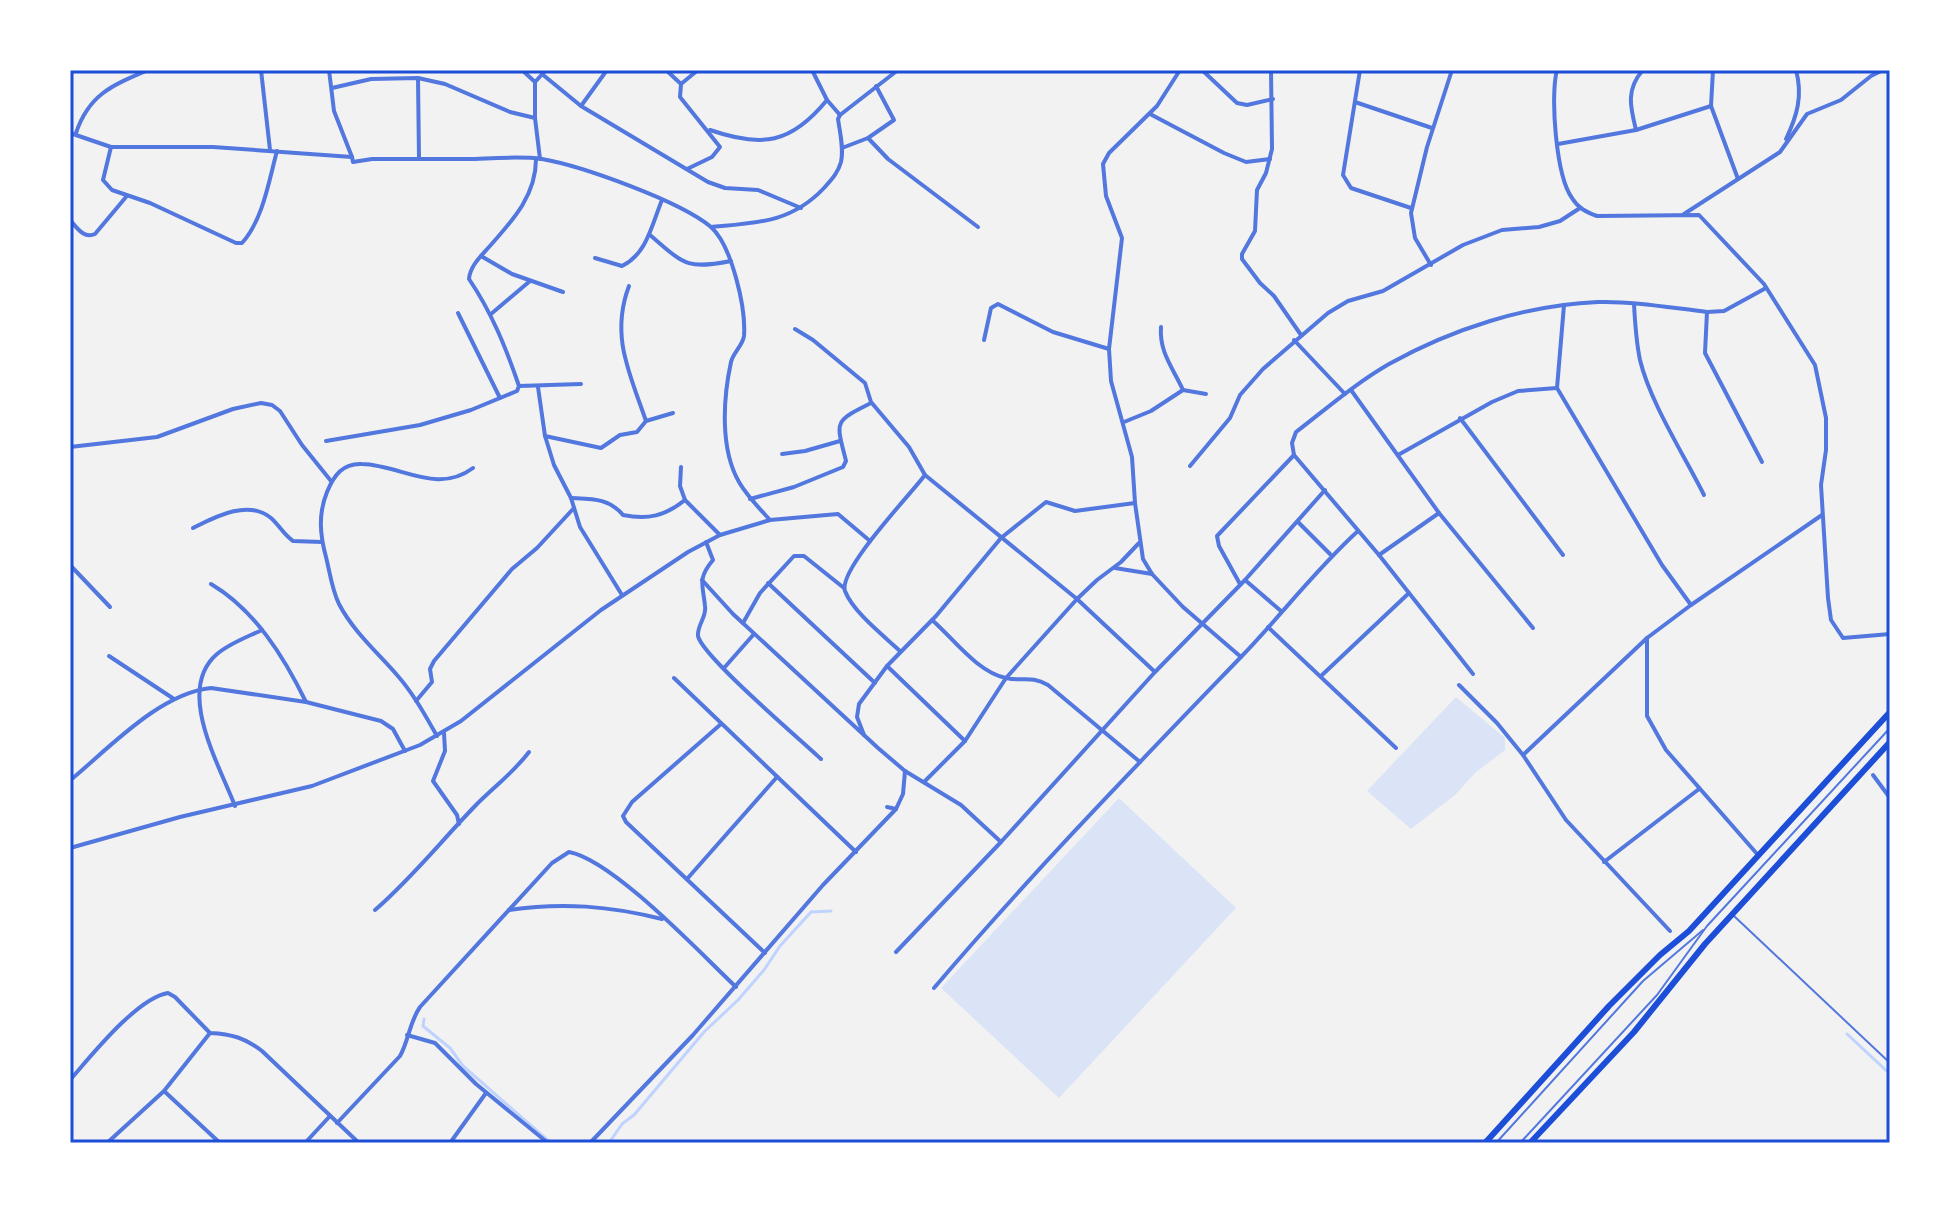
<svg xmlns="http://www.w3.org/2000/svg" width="1960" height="1213" viewBox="0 0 1960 1213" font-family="'Fira Sans Condensed',sans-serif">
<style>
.green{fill:#dbe4f7}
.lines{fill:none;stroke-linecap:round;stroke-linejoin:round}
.stream{stroke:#bfd3fe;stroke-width:3}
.service{stroke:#5277de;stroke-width:2}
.minor{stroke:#5277de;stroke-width:4}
.trunk{stroke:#1d4ed8;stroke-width:6}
.neatline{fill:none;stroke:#1d4ed8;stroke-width:3}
</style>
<rect width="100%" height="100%" fill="#f2f2f2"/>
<g class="green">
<path d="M1456,697l49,41v12l-30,23 -20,22 -44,34 -44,-38z"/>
<path d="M1119,798l117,110 -177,190 -118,-110z"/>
</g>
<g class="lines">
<g class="stream">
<path d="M424,1019l-1,7 27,22 13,18 88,77"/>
<path d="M1847,1034l43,40"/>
<path d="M609,1143l13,-19 12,-9 70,-83 34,-32 26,-30 16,-24 31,-34 20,-1"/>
</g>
<g class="service">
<path d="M1734,916l156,147"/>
<path d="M1496,1143l147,-162 60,-51"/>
<path d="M1520,1143l137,-148 50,-69 183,-198"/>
</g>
<g class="minor">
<path d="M261,70l9,80"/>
<path d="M329,70l5,41 18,46"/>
<path d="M522,70l13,12v36l5,41"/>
<path d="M666,70l15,14 -1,13 40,50 -8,10 -25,12"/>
<path d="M812,70l15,30 13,15"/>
<path d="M1180,70l-23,36 -48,47 -6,11 3,32 16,42 -13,111 2,32 21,76 3,46 8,56 9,15 31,33 58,50"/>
<path d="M1202,70l35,33 10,2 26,-6"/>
<path d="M1271,70l1,79 -6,24 -9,17 -2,41 -13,23v5l18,24 14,13 27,39"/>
<path d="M1360,70l-17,105 8,13 60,20"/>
<path d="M1557,70c-7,26 -1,106 15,128 6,10 14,14 25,18l102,-1 65,69 51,81 11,53v32l-5,35 7,113 3,22 12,18 47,-4"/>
<path d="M1713,70l-2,36 27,73"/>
<path d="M542,74l39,32 127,76 17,6 33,2 43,18"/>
<path d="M418,78l1,81"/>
<path d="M535,82l11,-12"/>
<path d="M681,84l17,-14"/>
<path d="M332,88l39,-9 47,-1 27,6 65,28 25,6"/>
<path d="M1355,102l77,26"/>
<path d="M581,106l26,-36"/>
<path d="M1150,114l74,39 22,9 24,-3"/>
<path d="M710,130c52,18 81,14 117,-30"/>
<path d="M1636,130c-6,-24 -10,-41 7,-60"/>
<path d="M70,133l41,14h102l139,10 1,5 19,-3c34,0 69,0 103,0 22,-1 46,-3 67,0 40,7 138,42 169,68 21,19 35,81 33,109 -1,9 -11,17 -13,26 -8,37 -11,87 8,120 8,14 20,26 31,38"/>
<path d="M76,133c13,-39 37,-48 72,-63"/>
<path d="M868,138l20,21 90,68"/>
<path d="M1786,139c11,-23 17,-43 10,-69"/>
<path d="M1558,144l78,-14 75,-24"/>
<path d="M111,147l-8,33 9,10 38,13 86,40h6c21,-23 27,-63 35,-92"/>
<path d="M842,148l26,-10 26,-18 -18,-34"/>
<path d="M1684,214l96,-62 27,-38 34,-14 30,-24 12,-6"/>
<path d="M70,220c7,8 14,19 25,14l31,-37"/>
<path d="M711,227c45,-4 80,-4 113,-39 7,-8 14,-15 17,-26 3,-13 -1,-29 -3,-43l2,-4 58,-45"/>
<path d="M650,235c34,29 36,35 81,26"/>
<path d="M481,256l31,18 51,18"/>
<path d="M595,258l27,8c25,-12 30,-42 40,-66"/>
<path d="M1431,265l-16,-27 -4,-25 16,-66 25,-77"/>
<path d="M629,286c-19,50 1,88 17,135"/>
<path d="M1634,304c1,19 2,37 6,56 10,42 44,95 64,135"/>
<path d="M1564,305l-7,83 105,177 29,40"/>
<path d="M1707,312l-2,41 57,109"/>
<path d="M458,313l42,85"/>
<path d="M491,314l39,-33"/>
<path d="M795,329l18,11 52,43 6,19 38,45 16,28 152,124 78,73"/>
<path d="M984,340l7,-32 7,-4 55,28 56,17"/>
<path d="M1294,340l51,54"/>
<path d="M519,386l62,-2"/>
<path d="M538,387l7,49 9,29 17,33 9,29 42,68"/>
<path d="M1183,390l23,4"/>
<path d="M1351,390l88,123 94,115"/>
<path d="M1460,418l103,137"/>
<path d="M1124,422l27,-11 32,-21c-10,-22 -24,-38 -22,-63"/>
<path d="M545,436l56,12 19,-13 17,-3 9,-11 27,-8"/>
<path d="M326,441l94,-16 51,-15 46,-19 2,-5c-13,-38 -27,-73 -50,-107 1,-13 12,-23 20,-32 23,-26 47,-51 47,-88"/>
<path d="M70,447l87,-10 76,-28 28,-6 11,2 8,6 22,34 29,36"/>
<path d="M782,454l23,-3 35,-10"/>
<path d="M1398,455l94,-53 26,-11 39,-3"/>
<path d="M1190,466l40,-48 10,-23 23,-26 65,-56 20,-12 35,-10 80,-46 39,-15 37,-3 21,-6 20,-13"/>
<path d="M681,467l-1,19 5,14 35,35"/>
<path d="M571,498c21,1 38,0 52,17 25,5 42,1 62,-15"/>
<path d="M750,499l44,-12 49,-20 3,-6c-10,-40 -13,-39 25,-58"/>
<path d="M1298,522l32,32"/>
<path d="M193,528c22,-11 55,-29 78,-10 8,7 13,17 22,23l29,1"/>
<path d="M706,542l7,18c-16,19 -10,25 -8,46 2,11 -8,19 -7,30 4,20 103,104 123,123"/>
<path d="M1379,555l60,-42"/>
<path d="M70,565l40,42"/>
<path d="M1115,568l37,6"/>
<path d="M702,580l31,34 145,134 27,23 56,34 40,37"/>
<path d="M1245,580l36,31"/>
<path d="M768,583l107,100"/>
<path d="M211,584c44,26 73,73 95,118"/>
<path d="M1240,584l-21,-38 -2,-10 77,-81"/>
<path d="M932,620c21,18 45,52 74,58 17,4 24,-3 42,7l92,77"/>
<path d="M743,623l17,-30 34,-37h10l40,32"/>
<path d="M1268,627l128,121"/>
<path d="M1647,638v78l19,34 92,105"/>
<path d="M900,651c-16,-15 -47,-39 -55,-60 -7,-21 65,-96 80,-116"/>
<path d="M109,656l65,43"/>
<path d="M887,666l78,75"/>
<path d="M724,668l30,-34"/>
<path d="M1473,674l-94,-119 -85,-100 -2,-12 4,-11c30,-23 60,-49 93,-68 63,-35 137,-59 209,-62 36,-1 74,6 109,10l17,-1 42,-23"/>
<path d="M1321,676l88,-83"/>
<path d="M674,678l182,174"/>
<path d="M1459,685l38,38 26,32 43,65 104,111"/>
<path d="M416,701l16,-19 -2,-13 4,-8 78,-92 25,-21 37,-40"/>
<path d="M721,724l-89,78 -9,14 3,6 139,131"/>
<path d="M444,733l1,18 -12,30 24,34 2,9"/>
<path d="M864,735l-7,-18 2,-13 28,-38 49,-50 65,-78 45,-36 29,9 60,-8"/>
<path d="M437,736c-12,-21 -24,-43 -40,-61 -20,-23 -44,-44 -58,-71 -7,-14 -9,-31 -13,-47 -6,-22 -8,-43 1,-65 7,-17 16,-29 35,-28 39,1 75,31 111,4"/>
<path d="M1523,755l124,-117 44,-33 131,-90"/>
<path d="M1873,775l17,23"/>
<path d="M73,778c38,-32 88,-85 138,-90l95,14 75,19 12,8 12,22"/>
<path d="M925,781l40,-40 41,-63 71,-79 20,-19 24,-18 18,-19"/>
<path d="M235,806c-16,-42 -60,-116 -18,-152 13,-11 30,-17 45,-24"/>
<path d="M887,807l9,2"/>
<path d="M70,848l110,-31 132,-31 108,-41 41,-24 140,-111 87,-58 32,-17 50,-15 68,-6 32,27"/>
<path d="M1604,862l95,-73"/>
<path d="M687,879l90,-102"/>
<path d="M375,910c37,-32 67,-70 101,-105 18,-18 38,-33 53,-53"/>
<path d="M509,910c53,-8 101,-4 153,9"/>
<path d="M896,952l105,-110 154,-170 90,-92 80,-90"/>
<path d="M934,988c97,-114 201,-221 305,-329 41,-42 76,-89 119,-128"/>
<path d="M407,1035l28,8 41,41 72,59"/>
<path d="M70,1080c21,-24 67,-82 98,-87l7,4 35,36c22,1 35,5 52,18l97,92"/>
<path d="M164,1091l56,52"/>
<path d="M337,1123l63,-67c9,-16 9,-33 20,-49l132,-144 17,-11c44,8 132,102 167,135"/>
<path d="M107,1143l57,-52 46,-58"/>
<path d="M305,1143l25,-27"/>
<path d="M450,1143l36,-50"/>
<path d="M590,1143l103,-108 130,-150 73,-76 7,-15 2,-23"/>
</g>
<g class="trunk">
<path d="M1485,1143l124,-137 51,-51 29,-24 201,-219"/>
<path d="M1530,1143l104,-111 71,-88 185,-202"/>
</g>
</g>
<rect width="1960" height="1213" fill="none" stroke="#ffffff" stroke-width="144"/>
<rect x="72" y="72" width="1816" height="1069" class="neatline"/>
</svg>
